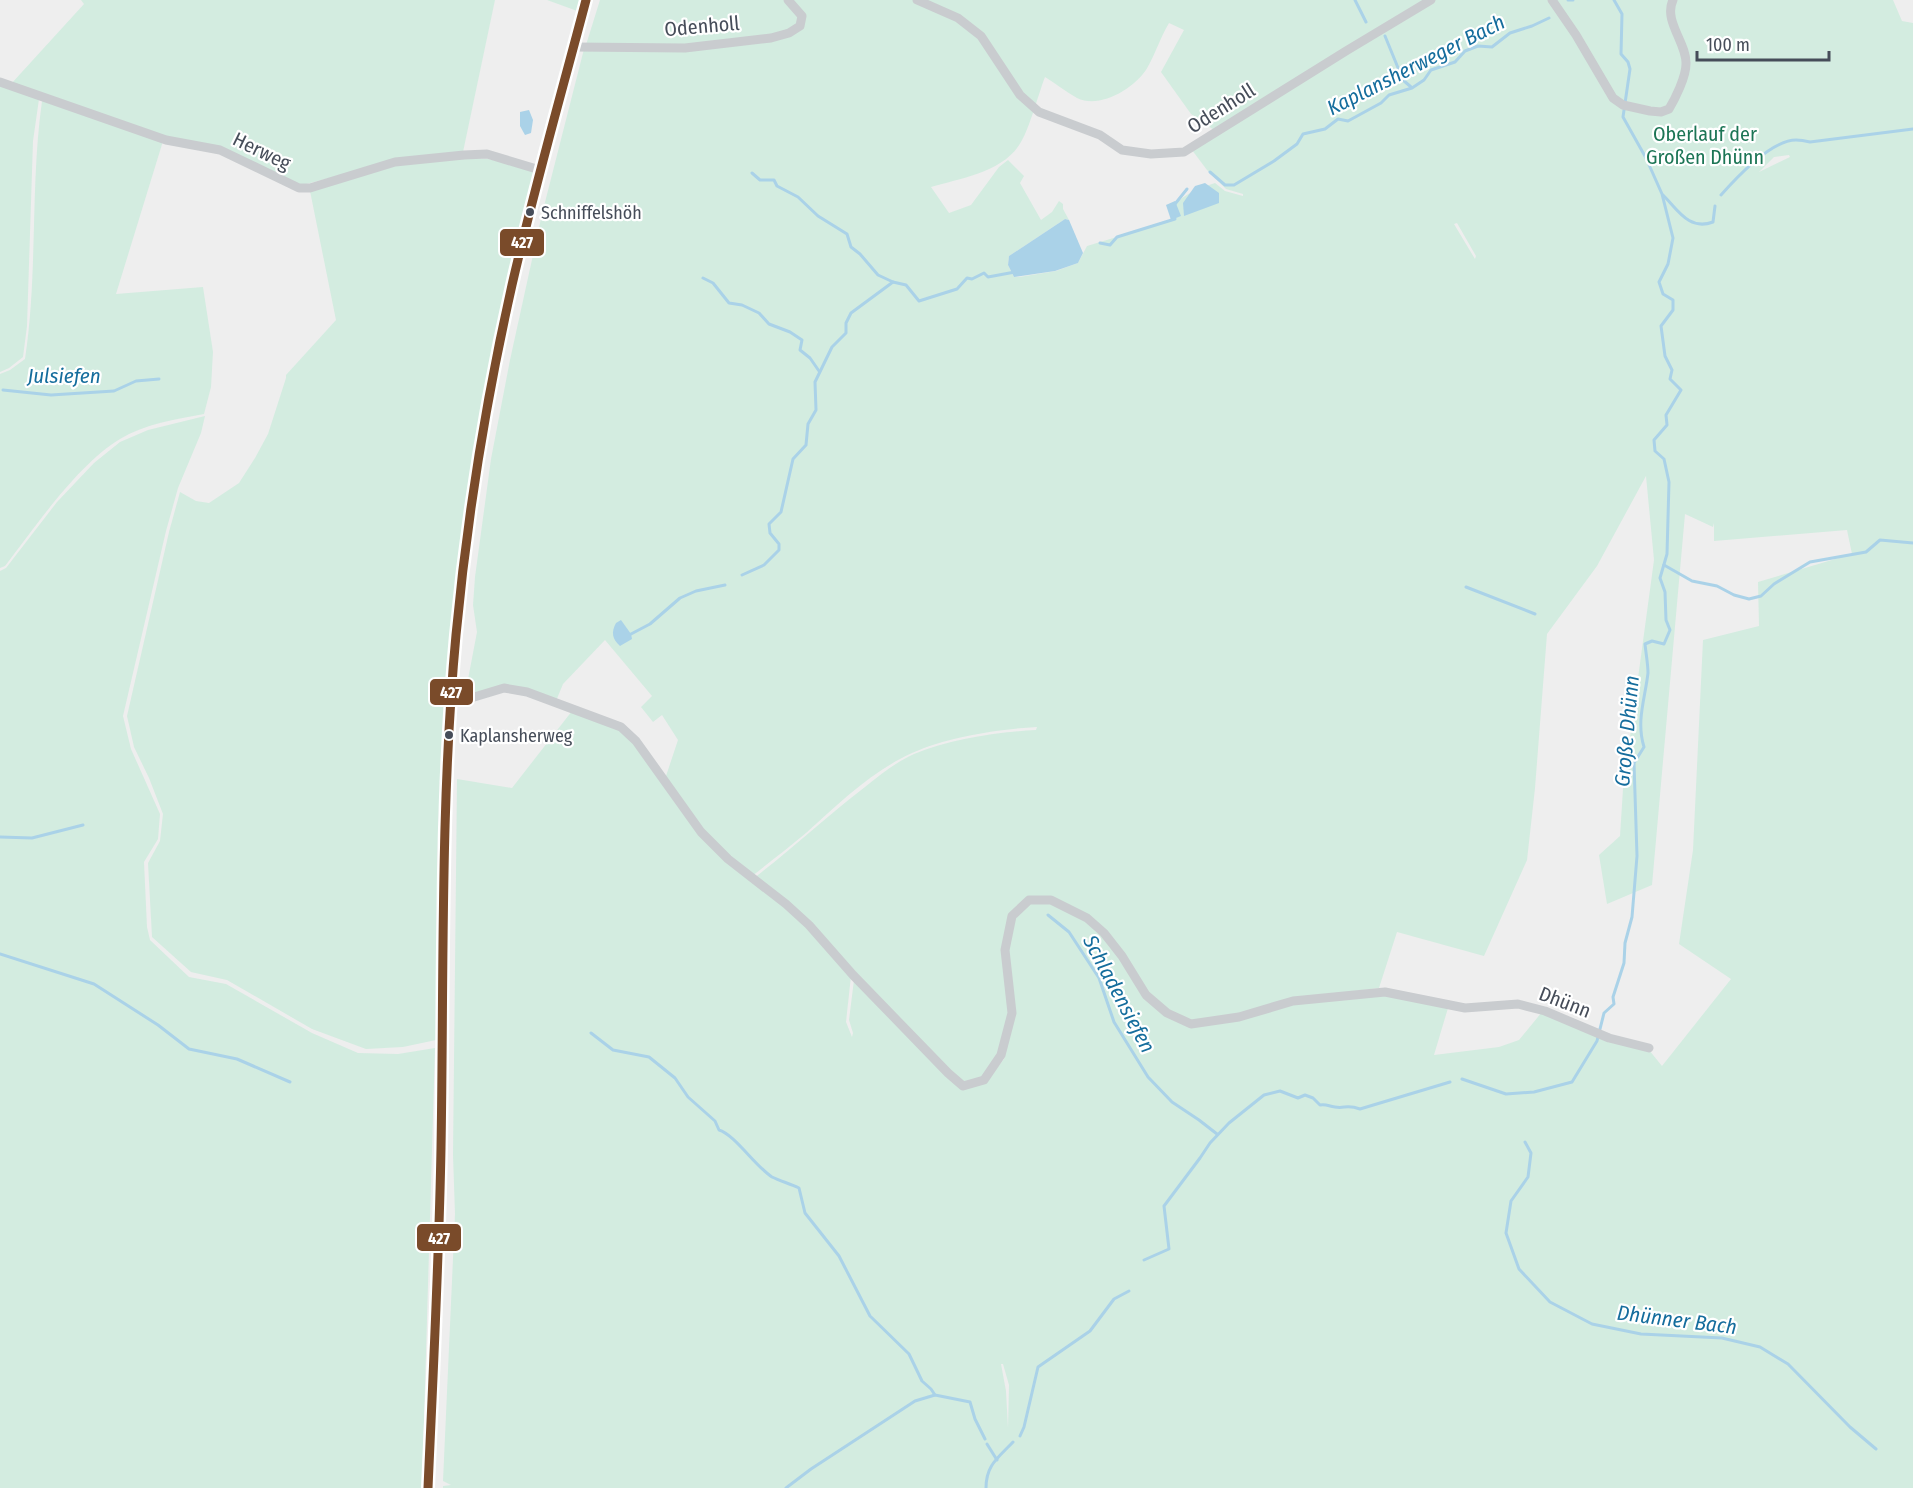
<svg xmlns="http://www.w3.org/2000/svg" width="1913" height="1488" viewBox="0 0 1913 1488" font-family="'Fira Sans Condensed',sans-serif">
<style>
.green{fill:#d3ece0;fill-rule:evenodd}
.water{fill:#aad2e8}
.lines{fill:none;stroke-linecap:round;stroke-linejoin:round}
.stream{stroke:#aad2e8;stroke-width:3}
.minor{stroke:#c9cccf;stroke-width:9}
.major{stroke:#c5c8cc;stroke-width:12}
.bus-1-casing{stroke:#fff;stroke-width:14}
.bus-1{stroke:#7a4b2a;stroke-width:9}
.bus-dot{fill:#464d59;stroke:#fff;stroke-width:2}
.labels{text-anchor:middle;stroke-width:4.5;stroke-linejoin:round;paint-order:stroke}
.bus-label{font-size:18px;fill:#464d59;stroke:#fff;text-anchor:start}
.street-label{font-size:20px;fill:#464d59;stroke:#fff}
.park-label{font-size:20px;fill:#1c7555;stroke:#fff}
.water-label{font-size:21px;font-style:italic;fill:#156d9d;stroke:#fff}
.line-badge{stroke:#fff;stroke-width:2}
.badge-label{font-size:16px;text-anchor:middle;font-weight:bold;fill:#fff}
</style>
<rect width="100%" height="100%" fill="#eee"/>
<g class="green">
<path d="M81,0h414l-32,152 -55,5 -109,29 -40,-21 -92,-26 -156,-55 73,-80z"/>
<path d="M547,0h36l-3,12z"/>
<path d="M600,0h829l-215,130 -23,-16 -30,-42 23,-42 -15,-7c-9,15 -14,32 -23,47 -13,19 -46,39 -69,28 -11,-6 -22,-15 -32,-21 -7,18 -15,50 -24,65 -17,30 -60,36 -90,45l18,26 22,-8 28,-38 9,-7 16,16 -4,7 21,37 11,-8 7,-11 4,3v5l6,11 -4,-1 -56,37 -1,9 6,12h5l37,-6 22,-8 9,-17 79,-24 11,-6 1,-5 -3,-7c10,-10 26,-17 40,-21l10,8 18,5v-2l-17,-5 -19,-19 -15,-20 242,-150h459l9,21 11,2v1465h-1470v-2l8,-1 -8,-4 12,-267 -2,-59 4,-376 55,9 60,-77 49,18 15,13 65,91 27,27 80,67 43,49 -5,46 6,15 1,-4 -4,-13 5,-40 92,95 16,12 23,-4 19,-24 11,-46 -8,-65 7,-31 16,-13 21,-1 35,16 16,15 17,22 25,42 25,20 21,8 49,-7 54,-16 92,-9 63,14 -14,47 65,-8 20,-7 23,-28 71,31 36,7 13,16 69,-87 -52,-35 14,-94 10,-210 56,-14 -1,-44 94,-28 -5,-24 -133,11v-18l-1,4 -28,-13 -33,371 -45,19 -8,-49 21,-19 3,-47 31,-229 -8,-84 -49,90 -50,68 -12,154 -8,72 -43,96 -87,-24 -18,56 -87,11 -54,17 -48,5 -23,-10 -18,-18 -24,-39 -21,-24 -17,-14 -36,-18 -23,1 -19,15 -7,40 8,60 -11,41 -17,23 -20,5 -152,-159 -56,-46c38,-29 73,-62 111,-91 15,-12 31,-25 49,-33 36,-15 83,-22 122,-24l1,-3c-38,2 -90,10 -125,26 -40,18 -74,51 -106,80 -18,15 -36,29 -54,43l-23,-19 -26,-26 -38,-52 13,-39 -16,-25 -9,7 -12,-15 11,-11 -47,-56 -42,44 -7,17c-13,-6 -41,-17 -55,-14 -12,3 -24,12 -36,8l12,-63 -4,-27 2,-28 16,-118 19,-99 32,-146 42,-165 101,1 72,-10 -2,-2 -70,8 -99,-1zM1789,155l1,2 -31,15 15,-15zM1457,223l19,33 -1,3 -21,-35zM1001,1364h2l6,21 -1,43 -2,-37z"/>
<path d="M0,85l39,14 -6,42 -6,185 -4,31 -14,11 -9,4z"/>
<path d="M42,101l121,40 -47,153 87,-7 10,65 -2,35 -7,27c-28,5 -59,10 -84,25 -43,26 -84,87 -115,127l-5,2v-194l10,-4 15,-11c13,-85 5,-173 17,-258z"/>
<path d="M463,157l25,2 47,10 -43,185 -47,343 -5,74 -4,269 -33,7 -37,2 -54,-20 -85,-49 -36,-8 -39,-35 -4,-74 12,-22 3,-27 -14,-36 -15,-31 -7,-31 42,-184 11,-40 16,9 13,2 30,-20 16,-25 13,-24 18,-56v-3l50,-55 -26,-129 99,-29z"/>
<path d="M205,416l-4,17 -23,55 -12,43 -43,185 8,33 29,65 -2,25 -14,23 3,65 3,13 39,37 37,7 86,49 46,20 40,1 37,-6 -13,440h-422v-917l6,-3 51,-66 37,-39 26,-21 28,-12z"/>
</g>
<g class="water">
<path d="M529,110l4,10 -2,13 -6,2 -5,-9v-14z"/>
<path d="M1205,183l14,10v10l-35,13 -1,-13 12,-17z"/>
<path d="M1175,201l6,15 -10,4 -5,-15z"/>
<path d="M1065,219l4,1 14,33 -5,10 -23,8 -41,6 -6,-12 1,-9z"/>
<path d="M621,620l10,14 1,5 -12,7c-8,-7 -9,-14 -4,-23z"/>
</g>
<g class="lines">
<g class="stream">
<path d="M1355,0l11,22"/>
<path d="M1568,0h5"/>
<path d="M1385,36l18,44 8,7"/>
<path d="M1210,172l15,13h9l40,-24 23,-17 6,-10 22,-5 13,-10 10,2 33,-18 8,-8 23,-7 12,-8 7,-10 24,-8 10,-11 13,-5 14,1 18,-14 22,-7 17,-8"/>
<path d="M752,173l8,7h14l3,6 21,11 20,19 29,18 4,13 9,7 18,21 15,7"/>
<path d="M1663,195c15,15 26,36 50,27l2,-16"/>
<path d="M1721,195c16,-18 50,-55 75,-55 5,0 10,1 14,2l103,-13"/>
<path d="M1175,204l12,-15"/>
<path d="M1100,243l10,2 7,-8 58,-18 -2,-4"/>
<path d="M703,278l10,5 16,20 13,2 17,8 10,11 21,8 12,8 -2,10 10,8 9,13"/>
<path d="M3,390l48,5 63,-4 22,-10 23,-2"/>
<path d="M1664,565l28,16 25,5 17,9 15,4 12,-3 13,-12 36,-22 56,-10 14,-12 33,3"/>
<path d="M742,575l22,-10 15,-15v-6l-9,-11 -1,-9 12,-12 12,-53 13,-14 2,-21 8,-14 -1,-28 17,-35 14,-14v-10l5,-10 42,-31 13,3 13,16 38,-12 10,-11 5,1 12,-6 4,4 27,-5"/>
<path d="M1466,587l69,27"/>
<path d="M631,634l19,-10 30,-26 16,-7 29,-6"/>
<path d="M0,837l32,1 51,-13"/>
<path d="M1048,915l21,17 30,46 15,44 34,55 24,25 27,18 18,14"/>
<path d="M0,954l94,30 64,41 31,24 48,10 53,23"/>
<path d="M591,1033l22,17 36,7 26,21 13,19 27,24 4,9c15,4 37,37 53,47 8,4 19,7 27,11l6,25 34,43 31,60 39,38 13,27 9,8 4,6 35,7 5,17 10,20"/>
<path d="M1462,1079l44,15 28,-2 38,-10 25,-41 7,-28 10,-9 -1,-7 11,-34 1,-20 7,-26 5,-61 -3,-93 10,-16c-8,-26 1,-48 4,-74 0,-9 -2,-19 -3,-29l7,-3 12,3 6,-14 -4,-10 -1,-28 -5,-14 7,-24 2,-72 -5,-23 -9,-8 -1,-11 13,-15 -1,-10 15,-25 -11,-11 2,-9 -7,-14 -4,-30 12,-16v-10l-10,-6 -4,-12 9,-18 5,-26 -11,-44 -16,-36 -23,-41 7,-48 -2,-7 -7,-8 1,-40 -8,-14"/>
<path d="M1525,1142l6,11 -3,24 -17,24 -5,32 13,36 31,33 42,22 49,10 81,4 38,9 28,17 62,63 26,22"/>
<path d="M1144,1260l25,-11 -5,-43 36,-48 10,-15 19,-20 35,-28 16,-4 18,7 7,-3 8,3 7,7c7,-1 8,1 15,2 10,2 11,-3 25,2l90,-27"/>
<path d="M1020,1436l4,-9 14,-60 52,-36 24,-32 15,-8"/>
<path d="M987,1444l10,16"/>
<path d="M786,1488l25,-19 104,-68 20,-6"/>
<path d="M986,1488c0,-23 12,-30 27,-46"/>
</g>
<g class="minor">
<path d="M917,0l41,18 23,18 39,59 19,17 61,23 22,15 29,4 33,-2 162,-101 85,-51"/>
<path d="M1552,0l24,35 37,63 10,7 27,6 11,1 8,-3c6,-10 17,-32 17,-45 1,-21 -23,-43 -13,-64"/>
<path d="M574,47l111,1 86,-10 18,-5 11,-7 2,-10 -14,-16"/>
<path d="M0,82l166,58 54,10 79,38h11l85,-26 69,-7 23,-1 53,16"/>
<path d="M451,702l10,-1 43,-13 23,4 94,35 15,14 65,91 27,27 58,45 23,21 44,50 95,98 15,13 21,-6 17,-25 11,-42 -7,-63 7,-34 17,-16h22l36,18 17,15 18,23 24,39 21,18 24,11 48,-7 54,-16 92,-9 80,16 53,-4 27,7 64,27 40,10"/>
</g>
<path class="major" d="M428,1488c5,-113 11,-226 13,-340 2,-171 -2,-342 15,-513 12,-117 30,-235 56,-350 22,-96 49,-190 74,-285"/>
<defs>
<path id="bus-1" d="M428,1488c5,-113 11,-226 13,-340 3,-171 -1,-342 15,-513 11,-117 30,-235 56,-350 22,-96 49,-190 74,-285"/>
</defs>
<use href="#bus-1" class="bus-1-casing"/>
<use href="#bus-1" class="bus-1"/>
</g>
<g class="bus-dot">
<circle cx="530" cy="212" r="5"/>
<circle cx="449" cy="735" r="5"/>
</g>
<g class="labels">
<g class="bus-label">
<text x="541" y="219">Schniffelshöh</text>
<text x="460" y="742">Kaplansherweg</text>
</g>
<g class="street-label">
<text transform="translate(702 26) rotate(-5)" y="7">Odenholl</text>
<text transform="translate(1221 108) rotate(-32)" y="7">Odenholl</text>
<text transform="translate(262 151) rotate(26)" y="7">Herweg</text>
<text transform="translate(1565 1002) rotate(21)" y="7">Dhünn</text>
</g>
<g class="park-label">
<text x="1705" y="141">Oberlauf der<tspan x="1705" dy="23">Großen Dhünn</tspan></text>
</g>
<g class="water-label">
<text transform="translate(1416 65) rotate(-27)" y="7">Kaplansherweger Bach</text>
<text x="64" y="383">Julsiefen</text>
<text transform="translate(1627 731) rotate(-85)" y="7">Große Dhünn</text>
<text transform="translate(1119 994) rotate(62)" y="7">Schladensiefen</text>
<text transform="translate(1677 1320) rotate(7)" y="7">Dhünner Bach</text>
</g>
</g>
<g class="line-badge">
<rect x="499" y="228" width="46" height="29" rx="6" fill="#7a4b2a"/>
<rect x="429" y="678" width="45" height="28" rx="6" fill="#7a4b2a"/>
<rect x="416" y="1223" width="46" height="29" rx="6" fill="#7a4b2a"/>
</g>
<g class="badge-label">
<text x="522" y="248">427</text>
<text x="451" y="698">427</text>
<text x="439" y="1244">427</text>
</g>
<path d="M1697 51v9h132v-9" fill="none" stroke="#464d59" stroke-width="3"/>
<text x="1706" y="51" font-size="18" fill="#464d59" stroke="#ffffff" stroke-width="4.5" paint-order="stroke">100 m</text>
</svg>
